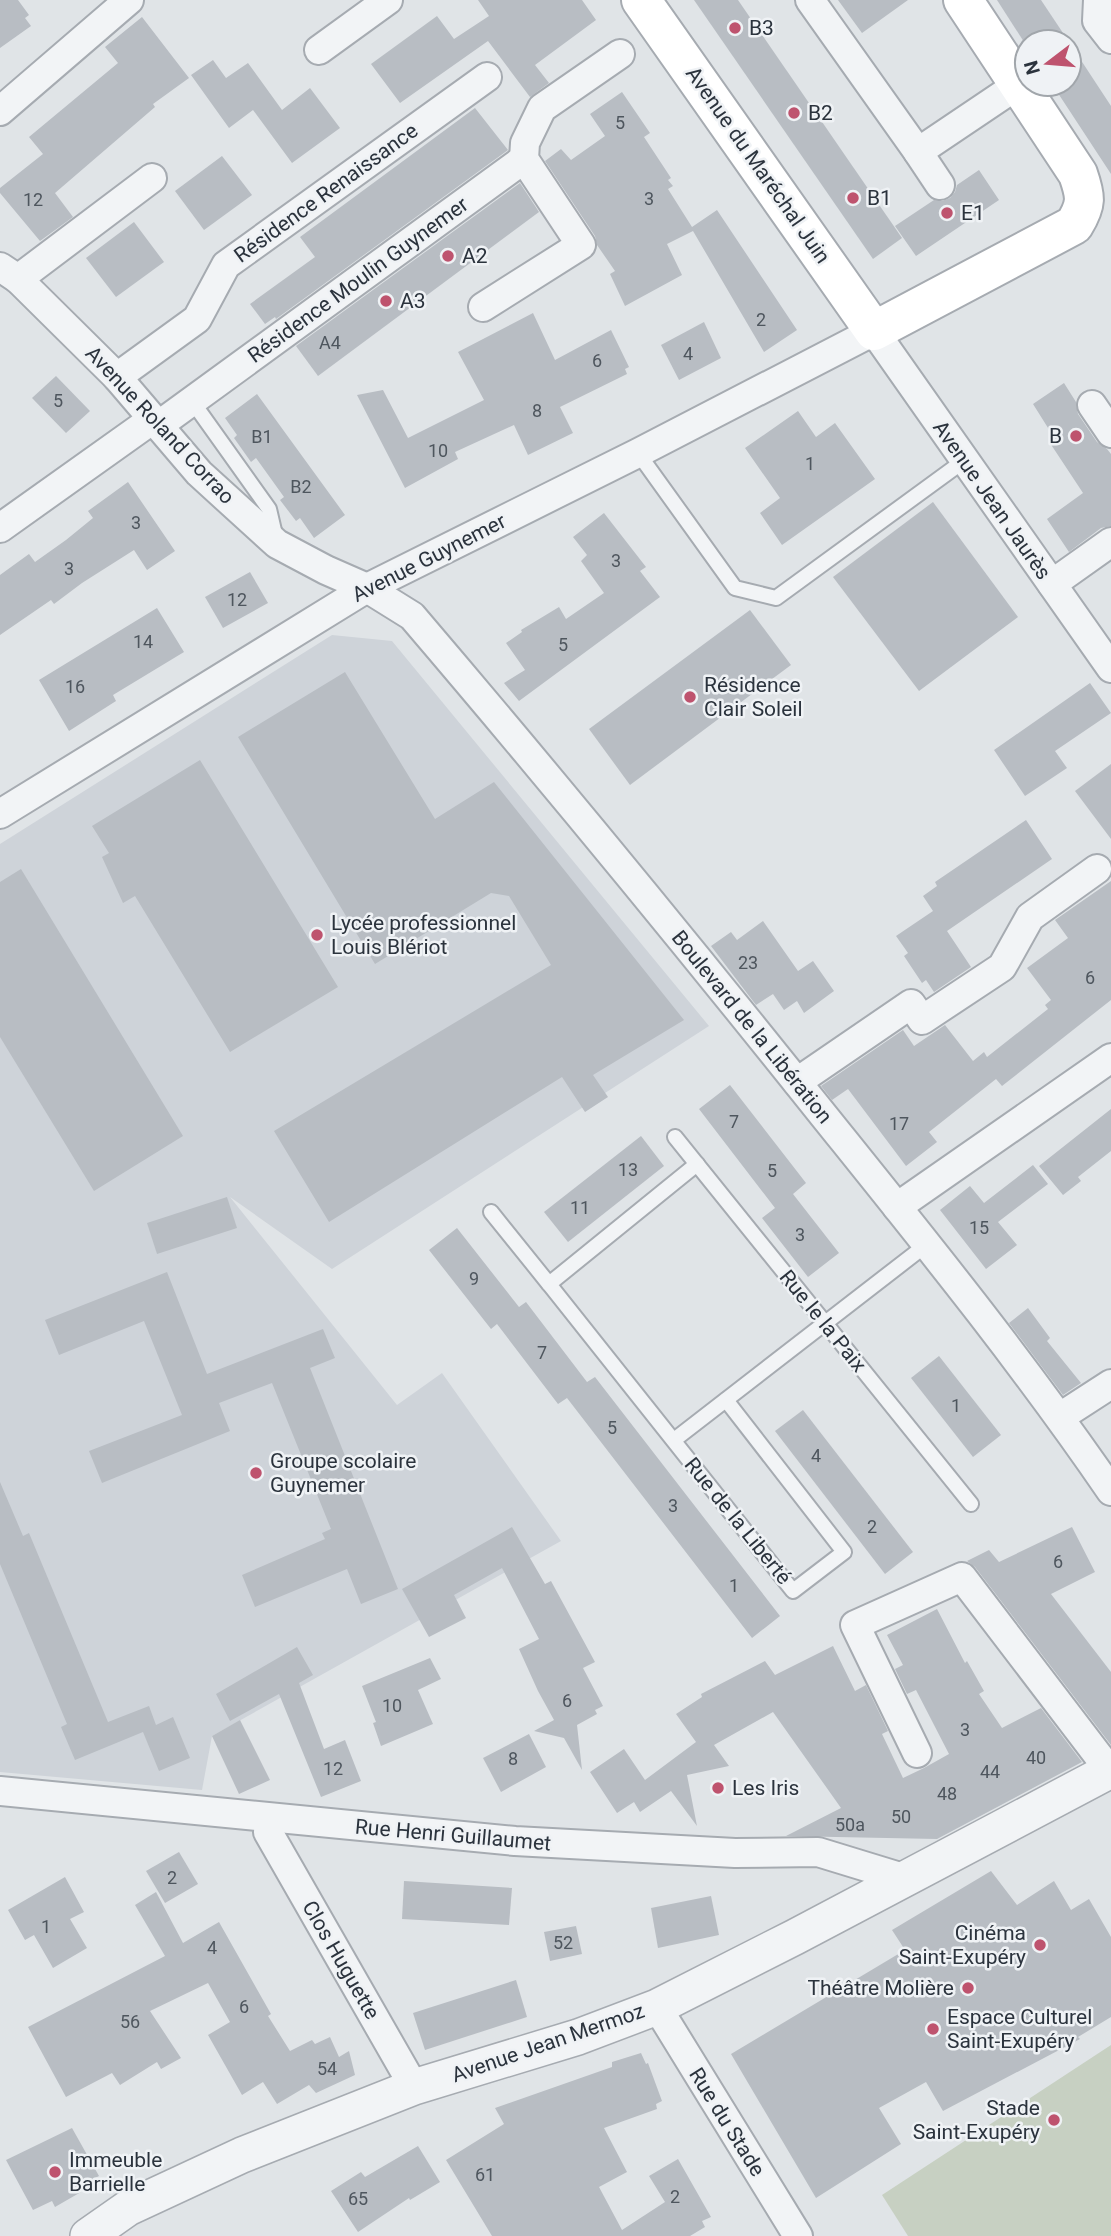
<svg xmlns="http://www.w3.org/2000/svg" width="1111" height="2236" viewBox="0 0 1111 2236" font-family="Roboto,sans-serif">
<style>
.built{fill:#ced3d9}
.green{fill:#c7d0c2}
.building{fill:#b8bdc3}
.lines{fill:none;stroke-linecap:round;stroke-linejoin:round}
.service-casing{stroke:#a6abb1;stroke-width:18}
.minor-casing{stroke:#a6abb1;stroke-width:32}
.tertiary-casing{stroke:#a6abb1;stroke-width:38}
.secondary-casing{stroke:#a6abb1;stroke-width:42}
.service{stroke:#f2f4f6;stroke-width:14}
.minor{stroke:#f2f4f6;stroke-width:28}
.tertiary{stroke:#f2f4f6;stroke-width:35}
.secondary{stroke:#fff;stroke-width:38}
.poi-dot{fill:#be536e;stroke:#eff2f5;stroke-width:2.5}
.labels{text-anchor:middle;stroke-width:5;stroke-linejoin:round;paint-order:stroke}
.number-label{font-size:18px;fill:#4e565e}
.poi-label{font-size:21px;fill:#2b333d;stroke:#eff2f5;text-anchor:start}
.street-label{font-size:21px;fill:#2b333d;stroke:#eff2f5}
</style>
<rect width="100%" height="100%" fill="#e0e4e7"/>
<path class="built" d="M332,635l60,6 317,385 -377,243 -102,-72 167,208 45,-32 119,168 -349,195 -10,54 -202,-18v-928z"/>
<path class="green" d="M1111,2045v191h-203l-26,-41z"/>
<g class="building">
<path d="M0,0h18l11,15 -4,3 6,8 -31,22z"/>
<path d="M478,0h104l14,20 -61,45 14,18 -19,14 -42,-56 -88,62 -29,-39 66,-48 17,23 35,-23z"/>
<path d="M694,0h44l164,238 -29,21z"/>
<path d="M838,0h70l-46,33z"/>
<path d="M997,0h44l28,42h-45z"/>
<path d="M142,17l47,61 -36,26 2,3 -100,86 18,24 -33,24 -40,-48v-5l43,-34 -14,-17 89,-74 -13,-16z"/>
<path d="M1069,42l42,64v68l-59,-90h17z"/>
<path d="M213,60l13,18 22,-15 34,47 28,-22 30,40 -48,35 -39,-53 -24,18 -38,-53z"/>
<path d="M622,92l28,41 -6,4 27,41 -3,2 5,6 -5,3 24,38 25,-17 80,120 -33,22 -71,-121 -26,13 15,31 -57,31 -15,-32 5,-3 -18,-26 -2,-9 -50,-75 16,-12 10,11 34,-24 -15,-22z"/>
<path d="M475,108l33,42 -232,169 -1,-2 -10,7 -15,-20 65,-47 -15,-20z"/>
<path d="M222,156l30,39 -48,35 -29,-39z"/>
<path d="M979,170l20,30 -83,56 -21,-30 39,-26 8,1 8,-3 5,-6 2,-7z"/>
<path d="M520,183l19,29 -221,164 -22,-30z"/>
<path d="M134,222l30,40 -48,35 -30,-39z"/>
<path d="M533,313l22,47 56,-30 18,37 -4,2 2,5 -67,33 13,26 -45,22 -14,-30 -59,27 3,7 -53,29 -48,-93 26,-5 25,48 76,-38 -26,-48z"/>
<path d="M704,322l17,36 -42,22 -18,-35z"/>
<path d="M56,376l34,35 -24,22 -34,-35z"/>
<path d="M1064,383l12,19 2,12 19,28 10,7 4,5v72l-10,2 -32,24 -22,-33 36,-26 -33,-50 5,-4 -22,-35z"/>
<path d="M257,394l88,121 -31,23 -14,-20 -4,3 -16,-21 4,-3 -28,-39 -5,4 -17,-24 3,-3 -12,-17z"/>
<path d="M798,411l18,26 19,-14 40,56 -93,66 -22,-32 20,-15 -35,-50z"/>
<path d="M128,482l47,69 -28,19 -13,-20 -52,33 -28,21 -3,-4 -51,35v-60l29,-21 6,8 31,-22 27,-22 -5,-7z"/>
<path d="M933,502l85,115 -99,74 -86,-114z"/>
<path d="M604,513l42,54 -6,4 20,26 -141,104 -15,-18 21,-13 -19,-27 16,-11 -1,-2 38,-23 7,12 38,-26 -23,-32 6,-6 -14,-18z"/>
<path d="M250,572l18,31 -45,25 -18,-31z"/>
<path d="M157,608l27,44 -71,43 3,6 -47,30 -30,-51z"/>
<path d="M750,610l41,55 -161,120 -41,-56z"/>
<path d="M345,672l90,147 59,-37 190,238 -91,55 15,22 -23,15 -23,-35 -233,145 -55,-91 277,-166 -42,-69 -18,-3 -116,71 -137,-227z"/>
<path d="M1090,683l21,30 -56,38 12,17 -42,28 -31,-46z"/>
<path d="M200,760l138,227 -108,65 -95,-156 -12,7 -21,-46 7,-4 -17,-27z"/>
<path d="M1111,764v75l-36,-48z"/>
<path d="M1026,820l26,39 -105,72 24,36 -37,25 -8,-12 -4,3 -18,-27 4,-3 -12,-17 37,-25 -10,-15 14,-10 -2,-4z"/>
<path d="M21,869l162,267 -89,55 -94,-154v-155z"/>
<path d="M1111,881v119l-109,86 -6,-7 -67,53 8,10 -31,24 -58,-77 -16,11 -11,-14 82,-56 11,16 31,-21 28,36 11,-9 3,5 61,-48 -3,-4 6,-5 -24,-32 41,-30 -13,-18z"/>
<path d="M763,921l35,50 15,-10 21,30 -30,22 -7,-12 -13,9 -11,-16 -17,11 -45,-59 20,-14 6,8z"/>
<path d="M730,1085l76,98 -13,11 46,59 -31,24 -46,-59 13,-10 -76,-99z"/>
<path d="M1111,1109v42l-33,26 3,4 -18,14 -24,-29z"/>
<path d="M641,1136l23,30 -96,76 -24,-30z"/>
<path d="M1033,1165l15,19 -50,38 19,23 -31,24 -46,-59 30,-24 14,17z"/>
<path d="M227,1197l10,31 -80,26 -10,-31z"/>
<path d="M457,1228l62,79 7,-5 61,80 8,-5 185,239 -28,22 -185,-240 -9,6 -61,-80 -6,5 -62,-79z"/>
<path d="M167,1272l40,102 116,-45 12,29 -25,10 88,221 -37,15 -14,-35 -92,38 -13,-32 83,-36 -3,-6 9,-4 -59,-146 -53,20 11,28 -128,52 -13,-32 93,-36 -38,-94 -85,34 -14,-35z"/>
<path d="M1028,1308l22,30 -3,3 34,42 -18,12 -54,-72z"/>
<path d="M939,1356l62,79 -28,22 -62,-79z"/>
<path d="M803,1410l110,142 -28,22 -110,-143z"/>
<path d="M0,1482l23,54 6,-3 79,189 41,-16 7,19 17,-8 17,41 -31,13 -16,-39 -68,28 -14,-33 6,-3 -67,-160z"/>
<path d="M512,1527l33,57 6,-3 44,81 -12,6 20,38 -8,4 2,4 -20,11 5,45 -18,-32 -30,-7 20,-11 -16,-29 -19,-42 20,-10 -37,-71 -48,27 12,23 -37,19 -27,-48z"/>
<path d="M1072,1527l23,45 -44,22 60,78v73l-136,-178 -8,-6 22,-11 10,12z"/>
<path d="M937,1609l28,54 2,-2 17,30 -5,3 23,34 39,-20 41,54 -145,77 -151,-3 55,-28 -68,-96 -59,33 15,21 -42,9 10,51 -26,-35 -31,21 -6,-10 -17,11 -27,-41 34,-23 21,31 51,-38 -20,-28 26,-17 -1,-3 64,-33 10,14 58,-29 22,45 11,-6 22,46 -6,3 21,44 21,-10 25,-14 -33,-64 -9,4 -12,-25 8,-4 -16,-30z"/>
<path d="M297,1647l16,28 -14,8 25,66 21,-9 16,41 -40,16 -42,-103 -49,27 -14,-27z"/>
<path d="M430,1658l11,21 -23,11 15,34 -52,22 -8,-23 3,-1 -14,-36z"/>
<path d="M240,1720l30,60 -31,14 -27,-58z"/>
<path d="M529,1734l17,33 -45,25 -18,-34z"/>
<path d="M179,1852l19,32 -33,19 -19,-32z"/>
<path d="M991,1871l26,34 37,-24 17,29 18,-11 22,38v80l-33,20 2,2 -137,72 -17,-29 -47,26 22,36 -85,54 -85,-144 174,-104 -13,-20z"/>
<path d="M65,1877l19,35 -14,7 17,29 -34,20 -19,-33 -9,5 -17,-30z"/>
<path d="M404,1881l108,7 -3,37 -107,-6z"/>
<path d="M156,1892l27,51 36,-21 52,92 -3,2 22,35 22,-11 3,4 15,-7 9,20 10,-6 6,24 -39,18 -7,-8 -32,19 -14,-22 -21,13 -34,-60 22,-13 -22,-39 -58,28 31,47 -20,11 -4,-7 -37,23 -8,-12 -46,24 -38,-70 137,-71 -30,-51z"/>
<path d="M711,1896l8,39 -61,13 -7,-40z"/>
<path d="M576,1926l6,28 -32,7 -6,-29z"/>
<path d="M516,1980l11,37 -102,33 -12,-37z"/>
<path d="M641,2053l5,11 2,-1 14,38 -6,3 1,5 -53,19 23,44 -28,15 23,43 43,-28 -16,-26 29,-17 33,58 -9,4 3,6 -15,9h-198l-46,-76 58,-36 -9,-16 117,-41v-5z"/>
<path d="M72,2128l27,48 -20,10 2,6 -26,15 -3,-6 -19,9 -27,-50z"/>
<path d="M418,2146l22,36 -30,18 -1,-2 -51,34 -27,-41 30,-19 4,5z"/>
</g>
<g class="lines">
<defs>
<g id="service">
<path d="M192,401l77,108 7,30"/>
<path d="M638,453l97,135 41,10 189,-138"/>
<path d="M675,1137l296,367"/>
<path d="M697,1164l-148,120 244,307 51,-39 -118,-152"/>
<path d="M491,1212l58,72"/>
<path d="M674,1440l252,-195"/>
</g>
<g id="minor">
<path d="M810,0l108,152 101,-68"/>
<path d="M1098,0l-1,21 14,18"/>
<path d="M319,50l69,-50"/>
<path d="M0,111l129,-111"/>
<path d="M918,152l22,33"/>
<path d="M0,267l18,12 99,98 82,96 78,71 49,26 41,18 45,28c140,164 277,331 412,500 98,122 198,245 287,375"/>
<path d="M18,279l134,-101"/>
<path d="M483,307l98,-62 -57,-86 1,-16 17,-35 78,-54"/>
<path d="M117,377l80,-58 29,-54 261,-188"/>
<path d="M1092,405l19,28"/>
<path d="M159,425l365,-266"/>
<path d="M0,528l153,-109"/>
<path d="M1052,584l59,-42"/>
<path d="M0,814l367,-226 271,-135 236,-122 237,337"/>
<path d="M797,1082l114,-78 11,16 80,-53 28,-50 67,-48"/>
<path d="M897,1207l214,-149"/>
<path d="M1060,1417l51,-33"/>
<path d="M917,1753l-62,-128 107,-48 148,194"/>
<path d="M0,1791l515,50 220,12 83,-1 85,26"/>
<path d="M268,1832l146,255"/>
<path d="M657,2007l141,229"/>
</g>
<path id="tertiary" d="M88,2236l40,-28 114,-53 172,-68 164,-50 79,-30 138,-70 316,-167"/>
<path id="secondary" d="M641,0l233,331 200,-106c13,-21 12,-28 4,-51l-115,-174"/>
</defs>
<use href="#service" class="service-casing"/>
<use href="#minor" class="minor-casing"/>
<use href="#tertiary" class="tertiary-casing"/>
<use href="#secondary" class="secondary-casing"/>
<use href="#service" class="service"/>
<use href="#minor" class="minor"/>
<use href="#tertiary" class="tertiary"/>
<use href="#secondary" class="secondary"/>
</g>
<g class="poi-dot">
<circle cx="735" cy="28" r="7"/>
<circle cx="794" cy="113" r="7"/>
<circle cx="853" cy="198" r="7"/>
<circle cx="947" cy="213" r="7"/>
<circle cx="448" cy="256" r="7"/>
<circle cx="386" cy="301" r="7"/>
<circle cx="1076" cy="436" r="7"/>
<circle cx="690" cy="697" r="7"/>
<circle cx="317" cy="935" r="7"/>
<circle cx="256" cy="1473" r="7"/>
<circle cx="718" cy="1788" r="7"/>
<circle cx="1040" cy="1945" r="7"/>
<circle cx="968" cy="1988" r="7"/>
<circle cx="933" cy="2029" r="7"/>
<circle cx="1054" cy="2120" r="7"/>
<circle cx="55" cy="2172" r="7"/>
</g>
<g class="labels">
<g class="number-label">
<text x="620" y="129">5</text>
<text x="649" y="205">3</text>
<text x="33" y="206">12</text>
<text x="761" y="326">2</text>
<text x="330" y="349">A4</text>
<text x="688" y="360">4</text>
<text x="597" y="367">6</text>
<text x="58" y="407">5</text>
<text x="537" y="417">8</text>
<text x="262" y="443">B1</text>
<text x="438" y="457">10</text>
<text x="810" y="470">1</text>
<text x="301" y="493">B2</text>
<text x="136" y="529">3</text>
<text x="616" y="567">3</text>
<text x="69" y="575">3</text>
<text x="237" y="606">12</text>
<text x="143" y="648">14</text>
<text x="563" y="651">5</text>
<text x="75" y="693">16</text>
<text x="748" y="969">23</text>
<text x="1090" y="984">6</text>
<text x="734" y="1128">7</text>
<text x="899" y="1130">17</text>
<text x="628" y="1176">13</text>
<text x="772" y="1177">5</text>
<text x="580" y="1214">11</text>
<text x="979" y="1234">15</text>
<text x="800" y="1241">3</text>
<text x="474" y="1285">9</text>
<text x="542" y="1359">7</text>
<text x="956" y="1412">1</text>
<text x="612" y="1434">5</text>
<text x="816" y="1462">4</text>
<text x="673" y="1512">3</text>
<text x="872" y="1533">2</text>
<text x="1058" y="1568">6</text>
<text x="734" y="1592">1</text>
<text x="567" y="1707">6</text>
<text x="392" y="1712">10</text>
<text x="965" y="1736">3</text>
<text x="1036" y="1764">40</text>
<text x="513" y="1765">8</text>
<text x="333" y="1775">12</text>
<text x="990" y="1778">44</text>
<text x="947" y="1800">48</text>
<text x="901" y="1823">50</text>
<text x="850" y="1831">50a</text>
<text x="172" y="1884">2</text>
<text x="46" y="1933">1</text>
<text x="563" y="1949">52</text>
<text x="212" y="1954">4</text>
<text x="244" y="2013">6</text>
<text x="130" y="2028">56</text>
<text x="327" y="2075">54</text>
<text x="485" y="2181">61</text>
<text x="675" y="2203">2</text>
<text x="358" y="2205">65</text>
</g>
<g class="poi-label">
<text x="749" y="35">B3</text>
<text x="808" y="120">B2</text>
<text x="867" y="205">B1</text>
<text x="961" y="220">E1</text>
<text x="462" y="263">A2</text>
<text x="400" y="308">A3</text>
<text x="1062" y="443" text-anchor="end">B</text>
<text x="704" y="692">Résidence<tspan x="704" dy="24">Clair Soleil</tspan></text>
<text x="331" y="930">Lycée professionnel<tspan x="331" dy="24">Louis Blériot</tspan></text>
<text x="270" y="1468">Groupe scolaire<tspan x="270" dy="24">Guynemer</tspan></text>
<text x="732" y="1795">Les Iris</text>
<text x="1026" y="1940" text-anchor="end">Cinéma<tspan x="1026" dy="24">Saint-Exupéry</tspan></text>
<text x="954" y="1995" text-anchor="end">Théâtre Molière</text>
<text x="947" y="2024">Espace Culturel<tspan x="947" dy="24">Saint-Exupéry</tspan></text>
<text x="1040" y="2115" text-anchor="end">Stade<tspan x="1040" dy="24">Saint-Exupéry</tspan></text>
<text x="69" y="2167">Immeuble<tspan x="69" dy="24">Barrielle</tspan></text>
</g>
<g class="street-label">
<text transform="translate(758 165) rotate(55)" y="7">Avenue du Maréchal Juin</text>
<text transform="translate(326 193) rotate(-36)" y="7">Résidence Renaissance</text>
<text transform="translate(358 280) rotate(-36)" y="7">Résidence Moulin Guynemer</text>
<text transform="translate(160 425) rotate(47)" y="7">Avenue Roland Corrao</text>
<text transform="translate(992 500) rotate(55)" y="7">Avenue Jean Jaurès</text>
<text transform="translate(429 558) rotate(-27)" y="7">Avenue Guynemer</text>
<text transform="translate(752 1027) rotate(51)" y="7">Boulevard de la Libération</text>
<text transform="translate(823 1321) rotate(51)" y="7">Rue le la Paix</text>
<text transform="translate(738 1521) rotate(51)" y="7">Rue de la Liberté</text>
<text transform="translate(453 1835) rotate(5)" y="7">Rue Henri Guillaumet</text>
<text transform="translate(341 1960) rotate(60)" y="7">Clos Huguette</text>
<text transform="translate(548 2043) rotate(-19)" y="7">Avenue Jean Mermoz</text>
<text transform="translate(727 2122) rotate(58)" y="7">Rue du Stade</text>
</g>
</g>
<g transform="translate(1048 63) rotate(254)"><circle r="33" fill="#eff2f5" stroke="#a1a6ab" stroke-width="2"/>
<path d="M0-5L12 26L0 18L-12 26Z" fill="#be536e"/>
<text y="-10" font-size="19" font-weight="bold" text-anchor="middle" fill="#2b333d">N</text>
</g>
</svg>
